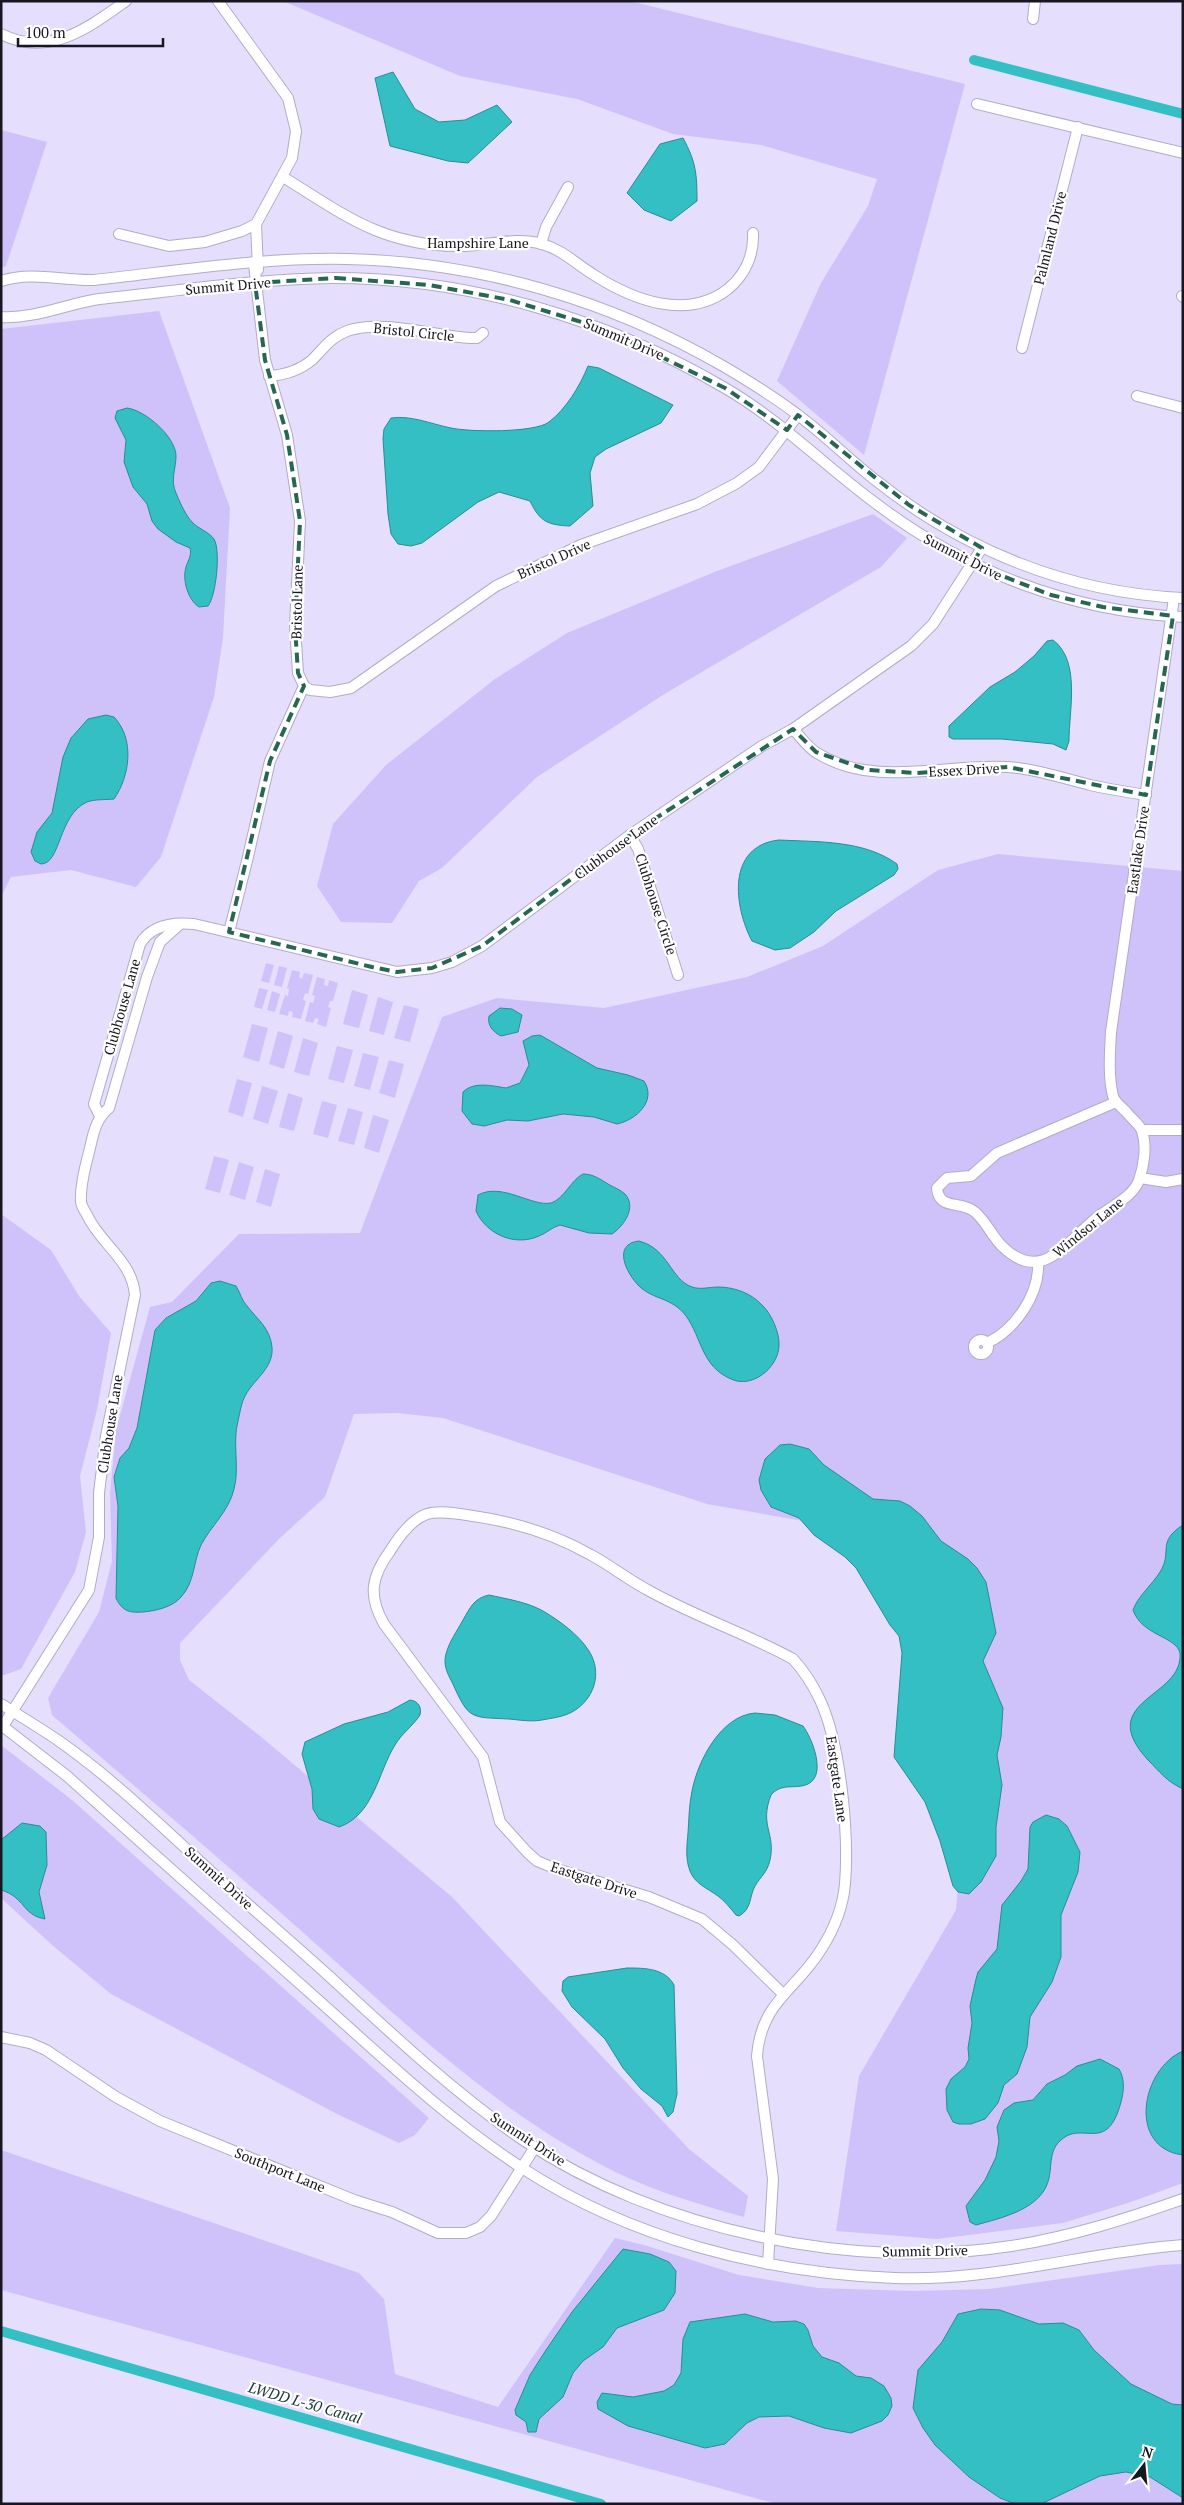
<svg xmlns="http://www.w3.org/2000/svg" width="1184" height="2505" viewBox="0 0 1184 2505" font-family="'PT Serif',serif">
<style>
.green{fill:#cfc2fa}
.water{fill:#33bfc4;stroke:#2b8c93}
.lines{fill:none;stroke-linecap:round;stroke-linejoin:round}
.canal{stroke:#33bfc4;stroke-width:10}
.street-casing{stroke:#b2abc8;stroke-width:12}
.street{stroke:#fff;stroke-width:10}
.marked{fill:none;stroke:#276653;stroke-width:4;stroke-dasharray:10 6;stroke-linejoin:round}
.labels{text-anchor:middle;stroke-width:4.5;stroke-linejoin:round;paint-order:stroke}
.street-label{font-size:14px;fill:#181620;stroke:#fff}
.water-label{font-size:15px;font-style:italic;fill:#213839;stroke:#fff}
</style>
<rect width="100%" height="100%" fill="#e5defd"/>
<g class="green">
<path d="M283,1h347l335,83 -101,371 -87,-74 44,-98 47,-77 9,-27 -116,-34 -88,-11 -96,-35 -117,-23z"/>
<path d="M1,130l46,12 -41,124 -5,2z"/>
<path d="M159,311l71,197 -7,130 -9,59 -53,160 -25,30 -65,-17 -60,7 -10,20v-568z"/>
<path d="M873,514l34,24 -26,29 -215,126 -129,84 -95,91 -23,13 -27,42 -51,-1 -24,-36 16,-62 53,-59 109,-86 72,-46 150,-62z"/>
<path d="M998,854l185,17v1312l-55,20 -65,20 -126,16 -101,-8 23,-155 97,-166 18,-220 -142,-164 -125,-22 -264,-86 -46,-5 -43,1 -29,83 -46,42 -99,104v17l9,20 71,56 192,161 237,252 59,47 -4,21c-50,-14 -101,-29 -146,-54 -113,-60 -205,-151 -300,-235 -81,-72 -164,-142 -246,-213l-4,-17 51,-86 13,-51 -2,-68 6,-63 34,-123 22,-5 67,-68 121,-1 82,-216 55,-19 107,10 143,-31 76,-31 115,-76z"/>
<path d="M266,963l8,2 -5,18 -8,-2z"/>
<path d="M279,966l8,2 -5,19 -8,-2z"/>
<path d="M292,970l8,2 -1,5 3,2 2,-6 9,2 -5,19 -3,-1 -2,7 3,1 -5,18 -9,-2 1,-5 -4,-1 -1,5 -9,-2 6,-19 3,1 1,-7 -2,-1z"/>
<path d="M317,977l8,2 -1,6 4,1 1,-6 9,3 -5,18h-3l-2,6 3,1 -5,19 -9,-3 2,-5 -4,-1 -2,5 -8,-2 5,-19 3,1 2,-7 -3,-1z"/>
<path d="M259,988l9,2 -6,19 -8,-2z"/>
<path d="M352,990l16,5 -9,33 -16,-4z"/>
<path d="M272,991l8,3 -5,18 -8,-2z"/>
<path d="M378,997l15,5 -9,33 -15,-4z"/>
<path d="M404,1005l15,4 -9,33 -16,-4z"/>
<path d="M252,1024l16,4 -9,34 -16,-5z"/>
<path d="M278,1031l15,5 -9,33 -15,-5z"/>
<path d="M303,1038l15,5 -9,33 -15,-4z"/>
<path d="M337,1046l16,4 -9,33 -16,-4z"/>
<path d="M363,1053l16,4 -9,33 -16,-4z"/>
<path d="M389,1060l15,4 -9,34 -16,-5z"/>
<path d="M237,1079l15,4 -9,34 -15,-5z"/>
<path d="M262,1086l16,5 -10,33 -15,-5z"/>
<path d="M288,1093l15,5 -9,33 -15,-4z"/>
<path d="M322,1101l15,4 -9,33 -15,-4z"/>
<path d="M348,1108l15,4 -9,33 -16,-4z"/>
<path d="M373,1115l16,5 -10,33 -15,-5z"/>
<path d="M214,1156l15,4 -9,33 -15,-4z"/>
<path d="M239,1162l15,5 -9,33 -16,-5z"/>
<path d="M265,1169l15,5 -9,33 -15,-5z"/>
<path d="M1,1214l50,36 28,46 32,37 -14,77 -17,66 6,56 -11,40 -54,97 -20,7z"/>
<path d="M1,1745l71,55 357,318 -14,17 -16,8 -62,-29 -226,-120 -59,-49 -51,-47z"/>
<path d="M1,2150l358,123 25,26 11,75 103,33 117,-169 29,7 95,30 79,13 94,3 77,-2 171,-24 23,-1v240h-406l-776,-214z"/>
</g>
<g class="water">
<path d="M393,72l22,37 24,13 26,-2 32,-15 15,17 -44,41 -20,-2 -58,-15 -15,-68z"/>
<path d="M683,138c13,24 14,36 14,63l-26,20 -27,-11 -17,-17 33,-49z"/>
<path d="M588,366l11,2 74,37 -12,18 -55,26 -11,8 -5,16 3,33 -23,20c-22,-1 -30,-4 -40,-25l-31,-9 -21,10 -56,41 -11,3 -13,-2 -7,-10 -3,-20 -5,-75 1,-10 7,-11c20,-3 40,6 60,10 18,4 84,5 98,-6 17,-13 31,-36 39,-56z"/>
<path d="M127,408c18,2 49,29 49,48 0,13 -6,24 0,37 4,10 10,23 17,30 6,6 16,9 21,16 7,12 2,57 -6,67l-9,1c-11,-7 -17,-27 -13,-40 2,-7 6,-11 4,-19l-14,-6 -18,-13 -6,-8 -5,-17 -14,-17 -9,-25 2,-22 -11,-22 2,-7z"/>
<path d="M1053,640c28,21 16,70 16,101l-3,9 -13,-6 -51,-5h-49l-4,-2v-11l41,-39 25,-15 19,-16 13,-15z"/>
<path d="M106,715l8,2c21,22 16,59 0,82 -9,1 -19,0 -27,3 -29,13 -26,62 -46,62l-6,-3 -4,-9 6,-20 15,-19 11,-56 8,-19 17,-19z"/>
<path d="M779,840c39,2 85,0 118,24l1,5 -4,6 -58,36 -22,21 -24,16 -15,2 -23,-9c-18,-34 -26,-95 27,-101z"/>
<path d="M500,1008l12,1 10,6 -4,17 -17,4c-8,-4 -14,-11 -12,-20z"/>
<path d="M540,1035l57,33 31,7 16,6c13,20 -8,39 -27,43l-23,-7 -31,-3 -35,7 -21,-1 -23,6 -12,-2 -10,-13 1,-19c11,-11 30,-6 43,-4l14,-5 9,-18 -6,-24 9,-5z"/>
<path d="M583,1174c10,0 17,5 25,10 5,3 13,6 17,10 12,13 -1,32 -13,40l-23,-1 -29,-8c-8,2 -13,8 -21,11 -24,11 -53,-2 -63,-25l2,-16c24,-13 54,12 73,8 13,-4 20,-23 32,-29z"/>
<path d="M639,1241c30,8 31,38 53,46 9,3 17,0 26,0 16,0 33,6 44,18 9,8 18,28 17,41 -1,22 -27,43 -48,33 -30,-13 -29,-41 -45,-63 -14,-19 -33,-16 -47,-30 -13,-13 -27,-42 0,-45z"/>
<path d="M220,1281l16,5c4,6 6,15 11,20 11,14 23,22 25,41 2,21 -18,32 -27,49 -4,7 -5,17 -7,25 -6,23 2,46 -4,68 -5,22 -23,37 -33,56 -8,17 -6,37 -20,52 -8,10 -26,14 -38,15 -14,1 -21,-1 -27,-14l2,-92 -4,-29 6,-19 9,-10 8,-20 18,-98 11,-12 30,-17 15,-18z"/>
<path d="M790,1444l19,5 15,16 49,34 27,2 10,5 12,10 19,25 27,18 9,9 9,14 10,51 -13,28 20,47 -2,29 -4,18 5,30 -6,42v29l-15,26 -12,12 -11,-2 -5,-6 -13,-45 -15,-39 -31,-45 8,-104 -3,-17 -9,-11 -34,-57 -11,-11 -31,-22 -15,-17 -28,-11 -10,-17 -2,-10 6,-21 15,-14z"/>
<path d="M1183,1525v264c-17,-8 -23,-17 -35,-29 -55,-60 36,-62 32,-107 -4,-17 -38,-17 -47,-43 5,-14 19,-25 27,-38 13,-20 -4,-30 23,-47z"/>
<path d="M489,1595c18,4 38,7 54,16 17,10 36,24 46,40 14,22 5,49 -17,61 -9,5 -20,6 -30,8 -11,2 -22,0 -33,-1 -39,-2 -40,1 -57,-37 -5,-9 -9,-18 -6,-28 3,-12 11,-23 17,-34 7,-12 11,-22 26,-25z"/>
<path d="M410,1700c8,1 12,7 10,15 -7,11 -18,18 -25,30 -17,27 -21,70 -56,82l-20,-8 -6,-10 -1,-20 -10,-35 3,-12 39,-18 44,-12z"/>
<path d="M755,1713l20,2 28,11c9,12 24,49 5,58 -13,6 -26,-2 -37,11 -12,31 5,38 -1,65 -3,13 -9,16 -15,26 -6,11 -3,23 -16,30l-3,-1c-6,-7 -11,-14 -18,-19 -11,-8 -23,-12 -28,-25 -5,-13 -3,-26 -2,-38 1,-14 1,-28 4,-42 6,-31 29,-75 63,-78z"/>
<path d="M1046,1815l13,4 8,7 13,26 -2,20 -17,43v42l-9,25 -22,35 -3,30 -10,27 -13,11 -6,18 -13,16 -14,5h-12l-6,-2 -6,-12 -1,-21 5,-10 14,-12 4,-8 -1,-11 4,-25 -2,-17 6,-27 2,-7 19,-23 5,-44 19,-24 7,-12 2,-42 3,-5z"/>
<path d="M22,1823l18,3 6,6 1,33 -8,27 6,27c-23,-4 -20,-22 -44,-29v-50z"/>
<path d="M627,1968c17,0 38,0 47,17l3,109 -4,18 -5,5 -6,-11 -21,-17 -18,-21 -18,-29 -33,-32 -10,-16 1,-10 5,-4z"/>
<path d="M1183,2051v104c-56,-7 -42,-86 0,-104z"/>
<path d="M1100,2059l19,10c6,10 5,22 2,33 -14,53 -38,18 -60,38 -12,10 -9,25 -12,38 -6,31 -48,40 -73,47l-6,-3 -4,-16 19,-26 11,-23 3,-16 -2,-14 7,-17 10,-7 19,-3 14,-16 18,-9 12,-9z"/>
<path d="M623,2249l27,5 19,8 7,9 -1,22 -11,17 -47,18 -14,19 -20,14 -10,12 -10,24 -24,22 -3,13h-8l-2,-10 -10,-7 -1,-5 15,-35 16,-25 26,-38z"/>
<path d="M981,2309l19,1 39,14 24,-1 16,7 15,20 37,34 41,20 11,1v93l-33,-21 -24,-5 -26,4 -59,28h-26l-15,-6 -31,-21 -34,-32 -12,-17 -10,-20 5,-38 24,-28 16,-28z"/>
<path d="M745,2314l28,8 23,-1 8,3 4,6 5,16 9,11 17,6 17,13 15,2 13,8 7,12 1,8 -4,9 -6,6 -31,12 -27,-5 -35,-12 -30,1 -12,6 -22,21 -20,4 -77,-22 -30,-17 -1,-7 5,-9 31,4 31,-6 10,-6 7,-12 2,-34 7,-17z"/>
</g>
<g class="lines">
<g class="canal">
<path d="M974,60l209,54"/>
<path d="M1,2331l600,173"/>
</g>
<defs>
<g id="street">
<path d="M1033,19l2,-18"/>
<path d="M1,34c48,24 87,-6 125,-33"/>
<path d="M977,104l206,49"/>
<path d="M283,177c60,37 98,68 173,69 29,1 57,-10 86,-2 21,6 34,20 52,31 39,25 93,46 134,14 17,-14 26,-34 25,-56"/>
<path d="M256,224l2,46"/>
<path d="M119,234l50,12 36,-4 37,-11 14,-7 36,-66 4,-27 -8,-33 -70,-97"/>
<path d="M541,244l5,-17 22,-40"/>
<path d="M254,264l11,96 22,75 13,86 -5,105 3,47 6,13 6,4 20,2 21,-4 145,-102 85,-41 116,-41 40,-21 22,-16 39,-52"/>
<path d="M1,281c31,-10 62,0 93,-1 83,-9 169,-23 253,-21 132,3 262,41 376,107 29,17 58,35 84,56 23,18 44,39 67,57 89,71 195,114 309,119"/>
<path d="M1182,296l1,1"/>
<path d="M1,317c34,2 65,-13 98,-18 78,-8 156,-20 234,-21 137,0 274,41 392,110 55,32 99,77 149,114 90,69 195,109 309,115"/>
<path d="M1022,348l56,-221"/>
<path d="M269,376c15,-1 31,-6 43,-16 12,-12 19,-23 35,-29 33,-12 88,5 123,7h7l6,-5"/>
<path d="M1137,396l46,12"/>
<path d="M793,729c7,7 15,19 24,24 58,36 128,10 191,14 28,2 55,11 82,18 18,4 37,7 56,10"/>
<path d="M630,835l8,14 40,126"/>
<path d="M229,932l18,-71 23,-100 34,-75"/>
<path d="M1116,1102l-119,51 -26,23 -24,2 -10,10c2,23 24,12 38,24 11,9 17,25 28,35 38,37 63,-4 91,-27 13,-12 39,-22 45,-40 5,-14 8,-34 3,-49 -2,-6 -10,-12 -14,-17 -5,-6 -13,-11 -15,-18 -5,-20 -3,-44 -2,-64l63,-434"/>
<path d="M100,1116l-6,-12 46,-160c11,-19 33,-22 54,-20l203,48 35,-4 20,-6 30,-16 148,-111 132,-89 31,-17 118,-83 22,-22 49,-76"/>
<path d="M1142,1130h41"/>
<path d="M1140,1178l26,4 17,-3"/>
<circle cx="981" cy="1347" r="7"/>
<path d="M987,1343c28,-13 53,-49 51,-81"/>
<path d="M1,1704c19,12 39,24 58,37 60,42 112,95 167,144 34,30 69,60 103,91 62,57 124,116 194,164 134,90 329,131 488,106 59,-9 115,-27 172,-47"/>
<path d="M1,1725l66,51c80,72 160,143 241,215 69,61 136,126 214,177 109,71 243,105 373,110 97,4 191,-26 288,-33"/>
<path d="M3,1726l86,-136 10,-53v-44l7,-57 29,-141c-3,-35 -34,-50 -48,-80 -2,-4 -6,-9 -6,-14 -1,-15 4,-34 8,-49 4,-16 6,-33 20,-44l38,-131 13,-35 19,-17"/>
<path d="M1,2037l29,6 16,7 70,47 44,24 194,79 38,12 46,21h28l14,-6 11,-11 44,-69"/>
<path d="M768,2264l5,-85 -16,-123c4,-55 40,-66 65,-108 12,-19 21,-42 23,-64 4,-50 -4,-139 -25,-184 -7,-15 -16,-29 -27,-41 -47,-26 -100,-43 -147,-70 -19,-10 -36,-24 -55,-34 -37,-21 -76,-33 -118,-39 -13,-2 -33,-6 -46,-2 -15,5 -29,24 -37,37 -19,26 -22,45 -6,73l99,133 17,65 27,30 10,9 19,8 93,28 53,22 31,26 50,49"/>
</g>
</defs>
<use href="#street" class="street-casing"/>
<use href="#street" class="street"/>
</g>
<path class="marked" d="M336,278l93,7 81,15 94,29 121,59 62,42 11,-15 111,90 73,43 -10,16 79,31 52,12 70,9 -27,179 -138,-28 -92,6 -48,-3 -52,-18 -23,-23 -163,106 -148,111 -50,22 -35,4 -25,-5 -143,-35 41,-171 34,-75 -6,-13 -3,-47 5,-105 -13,-86 -22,-75 -10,-77z"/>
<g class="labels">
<g class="street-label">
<text transform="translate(1050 238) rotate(-76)" y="5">Palmland Drive</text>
<text x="478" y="248">Hampshire Lane</text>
<text transform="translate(228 286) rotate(-5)" y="5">Summit Drive</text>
<text transform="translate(414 332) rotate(6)" y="5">Bristol Circle</text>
<text transform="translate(624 339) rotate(23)" y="5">Summit Drive</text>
<text transform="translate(963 557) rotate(27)" y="5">Summit Drive</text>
<text transform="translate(554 559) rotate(-24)" y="5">Bristol Drive</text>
<text transform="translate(297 602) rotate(-89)" y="5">Bristol Lane</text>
<text transform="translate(964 770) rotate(-3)" y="5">Essex Drive</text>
<text transform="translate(616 847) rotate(-36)" y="5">Clubhouse Lane</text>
<text transform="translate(1138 850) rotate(-82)" y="5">Eastlake Drive</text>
<text transform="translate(656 904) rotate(72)" y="5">Clubhouse Circle</text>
<text transform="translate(122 1007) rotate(-74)" y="5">Clubhouse Lane</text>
<text transform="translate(1088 1227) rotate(-39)" y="5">Windsor Lane</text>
<text transform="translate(110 1424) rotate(-81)" y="5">Clubhouse Lane</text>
<text transform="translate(837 1779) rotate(82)" y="5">Eastgate Lane</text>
<text transform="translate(219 1878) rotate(42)" y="5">Summit Drive</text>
<text transform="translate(594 1880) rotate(18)" y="5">Eastgate Drive</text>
<text transform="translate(528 2139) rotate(33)" y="5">Summit Drive</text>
<text transform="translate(280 2170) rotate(22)" y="5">Southport Lane</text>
<text transform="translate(925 2251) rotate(-1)" y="5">Summit Drive</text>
</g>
<g class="water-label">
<text transform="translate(305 2403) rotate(16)" y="5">LWDD L-30 Canal</text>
</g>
</g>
<rect width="1184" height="2505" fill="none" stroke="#181620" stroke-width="5"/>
<g transform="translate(1144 2465) rotate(16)" stroke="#ffffff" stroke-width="4" paint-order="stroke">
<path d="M0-4L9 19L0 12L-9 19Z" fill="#181620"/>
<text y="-8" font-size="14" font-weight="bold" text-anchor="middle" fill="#181620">N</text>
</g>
<path d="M18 38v8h145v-8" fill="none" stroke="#181620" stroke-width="2.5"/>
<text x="25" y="38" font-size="15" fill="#181620" stroke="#ffffff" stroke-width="4" paint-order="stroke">100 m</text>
</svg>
